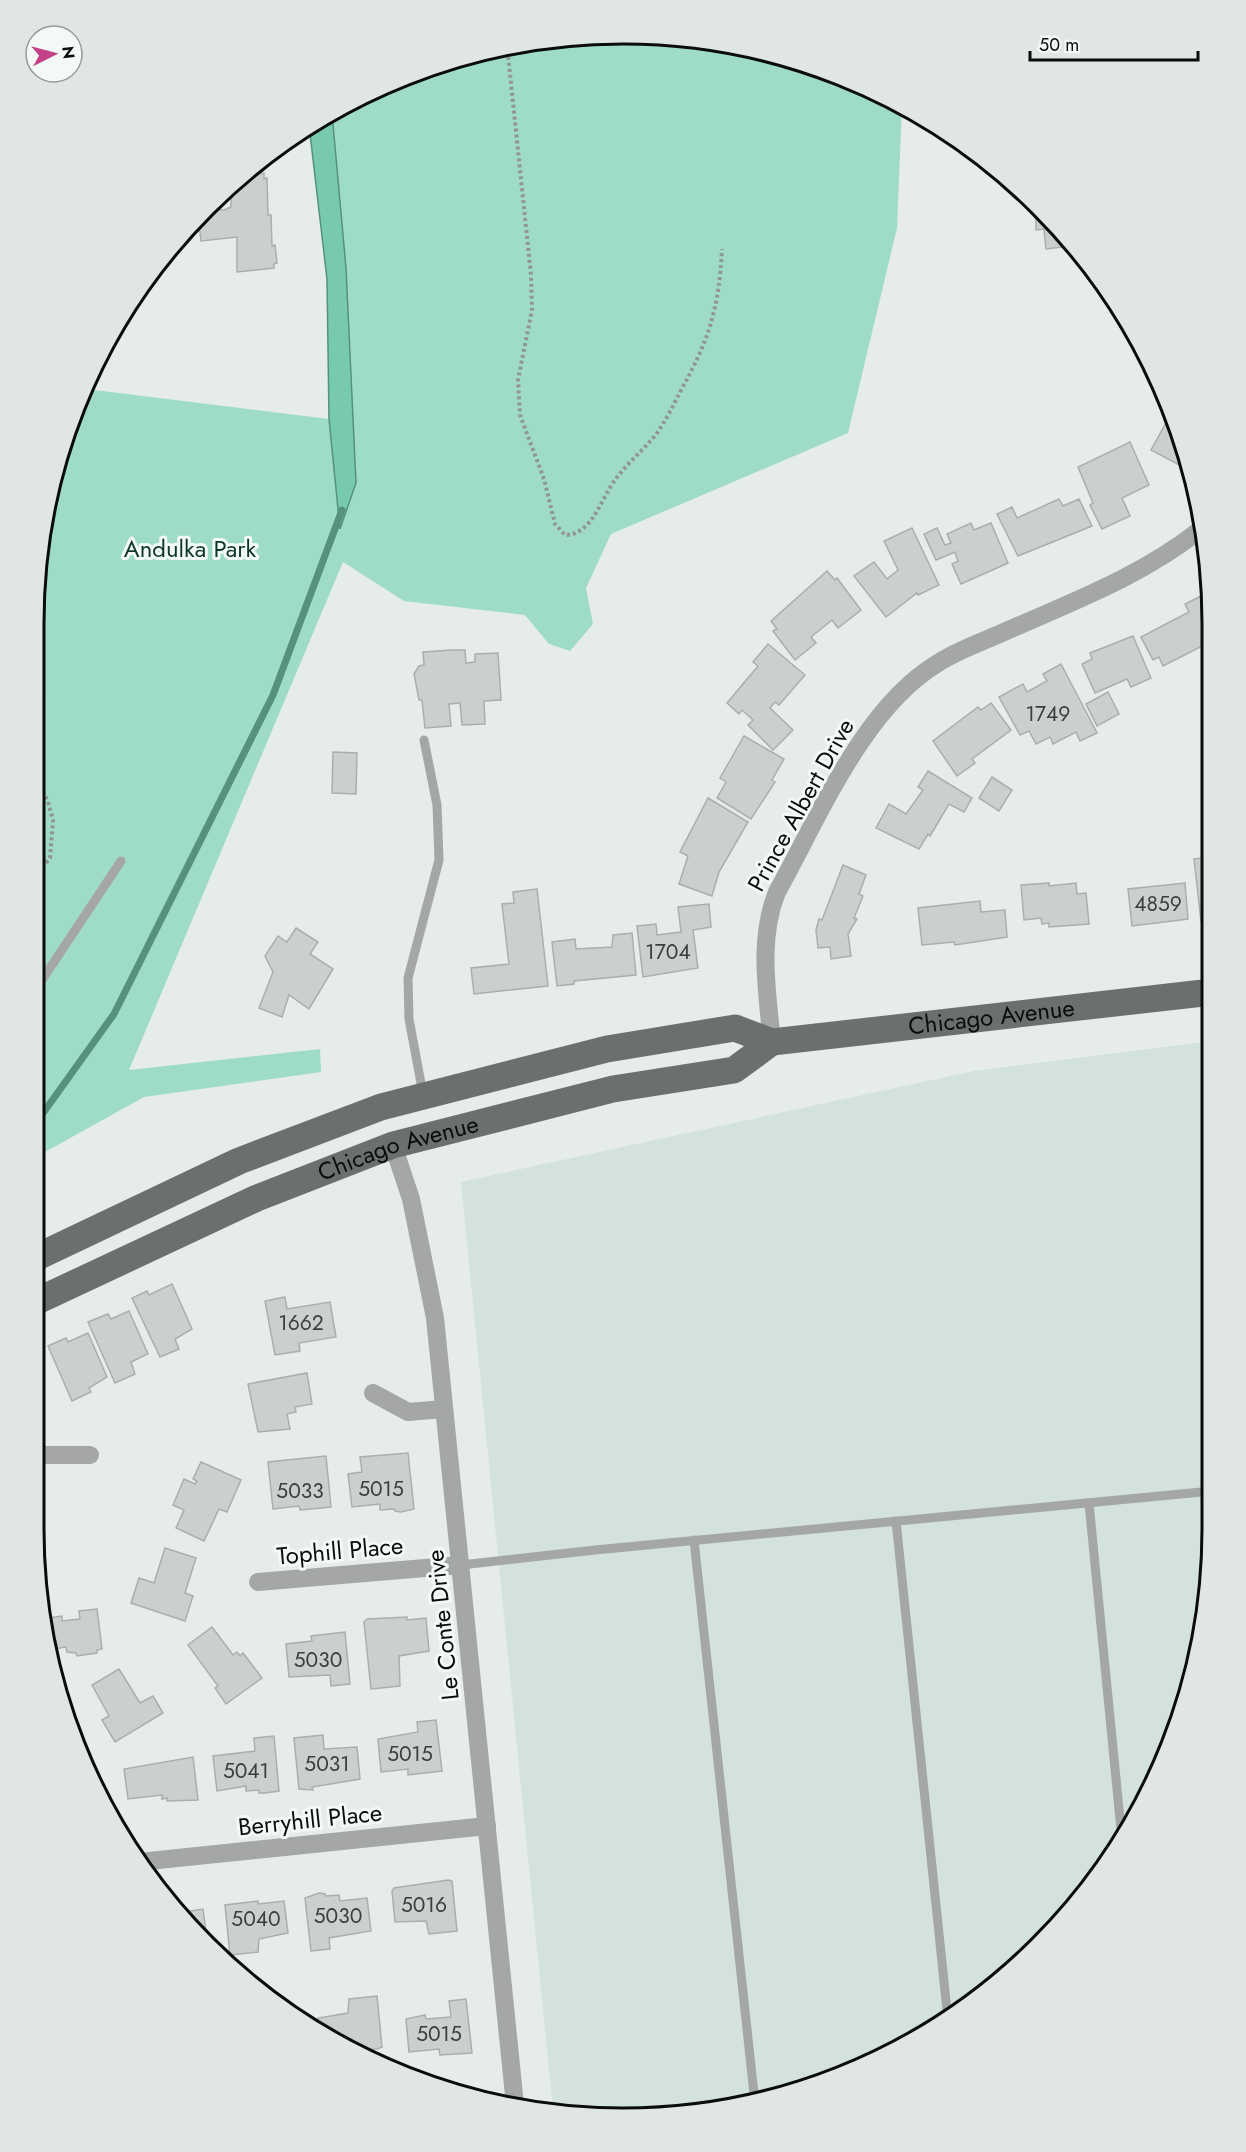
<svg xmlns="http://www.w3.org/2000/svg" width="1246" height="2152" viewBox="0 0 1246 2152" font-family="Jost,sans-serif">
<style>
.built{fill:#d3e2dc}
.green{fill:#9fdcc7}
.water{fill:#77caaf;stroke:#56917e;stroke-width:1.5}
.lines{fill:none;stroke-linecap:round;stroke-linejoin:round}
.stream{stroke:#56917e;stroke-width:7}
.building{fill:#c9d0ce;stroke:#a9afad;stroke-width:1.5}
.path{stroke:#919694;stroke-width:4;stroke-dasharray:3 3;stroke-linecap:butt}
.lane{stroke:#a4a7a6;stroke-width:9}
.street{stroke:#a4a7a6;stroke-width:18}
.primary{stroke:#6b706e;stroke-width:27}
.labels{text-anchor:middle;stroke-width:6;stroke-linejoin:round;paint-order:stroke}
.number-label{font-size:21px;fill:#3a3e3c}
.park-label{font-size:24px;fill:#0f362b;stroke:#f2f9f6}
.street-label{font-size:24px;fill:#0a0d0c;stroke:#f2f9f6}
.rim{fill:none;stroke:#0a0d0c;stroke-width:3}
</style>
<rect width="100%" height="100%" fill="#e5ece9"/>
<path class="built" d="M1212,1041v527l-30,151 -68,137 -48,62 -84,79 -64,43 -105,48 -75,20 -115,11 -70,-9 -92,-928 513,-111z"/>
<path class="green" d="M623,33l115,11 110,34 54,28 -5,122 -49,205 -237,101 -25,54 7,36 -23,27 -21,-7 -24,-29 -121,-14 -61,-39 -214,508 191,-21 1,23 -177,25 -108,60 -2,-573 30,-150 22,-45 243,30 -2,-140 -18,-154 88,-47 111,-34z"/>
<path class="water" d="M332,113l14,155 10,215 -16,46 -11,-110 -2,-140 -18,-154z"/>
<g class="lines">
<path class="stream" d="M36,1123l78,-109 159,-319 69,-185"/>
</g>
<g class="building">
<path d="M264,173v6l3,-1 1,37h3l1,31 3,-1 2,18 -3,1v4l-37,4v-35l-36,4 -3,-25 4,-6h22l7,-3v-22l12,-10z"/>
<path d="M1043,209l28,37 -25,3 -2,-20 -8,1v-11h5l-1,-9z"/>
<path d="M1172,412l10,22 6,30 -3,4 -34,-18z"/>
<path d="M1130,442l19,43 -27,13 8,18 -28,13 -12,-24 3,-2 -15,-36z"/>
<path d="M1059,499l4,7 16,-7 13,27 -74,30 -21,-42 15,-7 5,11z"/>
<path d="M971,523l3,7 17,-7 17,40 -47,21 -9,-20 6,-3 -3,-9 -19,8 -12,-26 13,-6 8,17 6,-2 -4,-9z"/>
<path d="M912,528l27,57 -21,10 -1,-2 -31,24 -32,-41 20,-14 13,17 11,-9 -14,-29z"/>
<path d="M827,571l8,9 2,-2 24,32 -23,18 -6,-8 -21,17 5,6 -21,17 -22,-29 4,-2 -6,-8z"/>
<path d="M1201,596l11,22v23l-49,25 -4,-9 -6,3 -12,-23 48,-25 -4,-8z"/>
<path d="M1133,636l18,42 -20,9 -4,-8 -32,14 -13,-29 10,-5 -2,-6z"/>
<path d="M768,644l37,31 -26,30 -4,-3 -5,6 23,22 -20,20 -25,-25 5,-5 -11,-10 -3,4 -12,-11 31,-37 -5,-4z"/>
<path d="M452,650h13l1,13 9,-1v-8l23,-1 3,47 -17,1 1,23 -23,1 -2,-22 -11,1 2,22 -26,2 -3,-28h-3l-5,-26 5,-8 5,-1 -1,-13z"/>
<path d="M1061,664l36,69 -17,8 -4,-9 -23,12 -3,-7 -14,7 -7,-13 -9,4 -21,-38 24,-13 4,8 20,-11 -4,-7z"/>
<path d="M1108,692l11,22 -22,12 -11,-22z"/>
<path d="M991,703l20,27 -39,29 3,4 -18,13 -24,-35 45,-34 3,3z"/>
<path d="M744,736l40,23 -12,21 3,2 -24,37 -34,-21 9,-16 -6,-4z"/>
<path d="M333,752l24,1 -1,41 -24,-1z"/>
<path d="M928,771l44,27 -8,14 -15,-8 -19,32 -2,-2 -9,15 -43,-21 13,-24 17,10 17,-24 -5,-3z"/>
<path d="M992,777l20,13 -13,21 -20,-13z"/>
<path d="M708,798l40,24 -29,50 -7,24 -33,-12 9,-28 -8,-4z"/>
<path d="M1212,857v62l-11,2 -7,-62z"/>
<path d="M843,865l23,10 -7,19 4,2 -9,22 3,1 -9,15 3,22 -20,3 -1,-12 -12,1 -2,-18 3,-11 3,1z"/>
<path d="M1049,883v3l27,-3 1,11 9,-1 3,31 -40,3v-4l-7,1 -1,-6 -17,2 -3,-35z"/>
<path d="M1185,883l3,36 -56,7 -4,-37z"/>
<path d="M537,889l11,97 -74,8 -3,-26 38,-4 -7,-60 12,-1 -1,-11z"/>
<path d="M980,901l1,11 24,-2 2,27 -52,8 -1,-3 -32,3 -4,-37z"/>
<path d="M709,904l2,23 -18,3 5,38 -55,9 -6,-51 19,-2 1,11 24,-3 -3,-25z"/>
<path d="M296,928l22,14 -8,12 23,15 -24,40 -20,-14 -7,22 -23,-9 14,-36 -8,-16 13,-20 9,6z"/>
<path d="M632,933l4,42 -62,6v3l-17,2 -5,-44 23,-3 1,10 36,-2 1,-12z"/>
<path d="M172,1284l20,45 -17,10 4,10 -19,8 -28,-59 15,-7 2,4z"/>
<path d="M285,1297l2,12 43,-7 6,35 -37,6 1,8 -25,4 -10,-54z"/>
<path d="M129,1311l19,43 -17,8 4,12 -20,9 -27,-61 20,-8 3,5z"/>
<path d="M88,1333l19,44 -18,11 2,4 -19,9 -24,-55 18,-8 2,4z"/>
<path d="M307,1373l5,31 -17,3 1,5 -9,2 3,15 -32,3 -10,-48z"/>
<path d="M408,1453l6,56 -13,3 -6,-1 -1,-2 -14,1v-6l-28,3 -4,-33 14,-2 -2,-15z"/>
<path d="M326,1456l5,51 -31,3 -1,-4 -26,3 -5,-47z"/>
<path d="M201,1462l40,18 -14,32 -8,-3 -15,32 -28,-13 8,-18 -11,-5 11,-26 11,5 2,-3 -4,-2z"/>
<path d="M165,1548l31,10 -11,35 8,3 -8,25 -54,-18 8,-25 15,5z"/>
<path d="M97,1609l5,40 -5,1v3l-20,3 -1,-3 -9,-1 -1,-5 -18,3 -7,-31 21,-3v5l18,-2 -1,-8z"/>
<path d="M407,1617v3l19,-2 3,33 -30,5 1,30 -29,3 -7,-67 3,-3z"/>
<path d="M212,1627l21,28 4,-3 3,4 3,-3 19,25 -36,26 -11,-16 3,-2 -30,-41z"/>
<path d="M345,1632l5,52 -19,2 -1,-11 -41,2 -3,-33 26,-3 -1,-5z"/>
<path d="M119,1669l21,34 13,-7 10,17 -48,29 -13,-22 7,-4 -17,-31z"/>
<path d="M436,1720l6,51 -34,4v-6l-27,3 -3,-33 40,-7 -1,-10z"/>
<path d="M323,1735l1,14 33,-2 3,32 -48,8 1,3 -14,-1 -5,-51z"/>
<path d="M274,1736l5,55 -14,2h-6v-3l-13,1v-5l-29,5 -4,-35 42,-5 -1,-13z"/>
<path d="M193,1757l5,43 -31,1v-3l-5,1v-4l-34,4 -4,-30z"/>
<path d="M448,1880l4,1 5,50 -28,3 -3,-13 -31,1 -3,-31 2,-3z"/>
<path d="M319,1893l6,1 1,2 13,-1 1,6 27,-3 4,33 -42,7 1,11 -19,2 -6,-53z"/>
<path d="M258,1901v3l26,-3 4,32 -29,6 -1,13 -28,3 -5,-50z"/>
<path d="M203,1909l5,39 -31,-35z"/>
<path d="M377,1996l5,51 -5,2 -29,1 -28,-16 -2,-16 30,-5 1,-14z"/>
<path d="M466,1999l6,54 -32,2 -1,-6 -30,3 -3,-33 19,-4 1,4 25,-2 -2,-16z"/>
</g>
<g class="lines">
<g class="path">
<path d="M507,45l24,230 1,35 -14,70 2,35 24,64 11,45 10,11c28,-1 35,-35 50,-55 12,-17 29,-30 42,-47 9,-13 16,-27 23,-41 29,-52 39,-83 42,-143"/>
<path d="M35,775l13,27 5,18 -3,38 -15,19"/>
</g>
<g class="lane">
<path d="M36,989l85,-128"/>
<path d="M423,1094l-14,-75 -1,-41 31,-118 -2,-55 -13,-65"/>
<path d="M1089,1503l33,337"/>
<path d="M896,1521l52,499"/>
<path d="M694,1540l61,563"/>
<path d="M461,1565l134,-15 617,-59"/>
</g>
<g class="street">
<path d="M772,1042c-5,-51 -14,-103 5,-150 42,-75 86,-184 161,-229 20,-13 44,-21 66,-31 68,-30 138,-56 197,-103"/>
<path d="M393,1145l18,54 24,119 80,787"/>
<path d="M373,1393l35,19 36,-3"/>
<path d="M38,1455h52"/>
<path d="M258,1582l203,-17"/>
<path d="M139,1862l348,-36"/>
</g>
<g class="primary">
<path id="s1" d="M37,1257l202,-96 142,-54 226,-58 128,-21 37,14 440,-50"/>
<path id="s2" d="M37,1301l220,-103 136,-53 220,-56 121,-19 38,-28"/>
</g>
</g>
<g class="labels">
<g class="number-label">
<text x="1048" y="721">1749</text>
<text x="1158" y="911">4859</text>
<text x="668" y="959">1704</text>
<text x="301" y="1330">1662</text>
<text x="381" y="1496">5015</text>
<text x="300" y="1498">5033</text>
<text x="318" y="1667">5030</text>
<text x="410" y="1761">5015</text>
<text x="327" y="1771">5031</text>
<text x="246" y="1778">5041</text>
<text x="424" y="1912">5016</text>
<text x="338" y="1923">5030</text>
<text x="256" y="1926">5040</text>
<text x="439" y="2041">5015</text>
</g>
<g class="park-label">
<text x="190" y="557">Andulka Park</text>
</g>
<g class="street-label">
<text transform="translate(801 805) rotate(-61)" y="8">Prince Albert Drive</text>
<text dy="8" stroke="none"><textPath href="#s1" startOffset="999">Chicago Avenue</textPath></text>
<text dy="8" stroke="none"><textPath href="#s2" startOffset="393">Chicago Avenue</textPath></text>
<text transform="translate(340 1551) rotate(-5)" y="8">Tophill Place</text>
<text transform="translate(443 1625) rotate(-96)" y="8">Le Conte Drive</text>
<text transform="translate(310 1820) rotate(-6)" y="8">Berryhill Place</text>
</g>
</g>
<path d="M0 0H1246V2152H0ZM623 44H623A579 579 0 0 1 1202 623V1529A579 579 0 0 1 623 2108H623A579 579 0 0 1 44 1529V623A579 579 0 0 1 623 44Z" fill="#dfe6e3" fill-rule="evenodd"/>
<path class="rim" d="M623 44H623A579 579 0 0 1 1202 623V1529A579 579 0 0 1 623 2108H623A579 579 0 0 1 44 1529V623A579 579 0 0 1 623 44Z"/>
<g transform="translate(54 54) rotate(84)"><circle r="28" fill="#f2f9f6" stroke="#959b98" stroke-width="1.5"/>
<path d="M0-4.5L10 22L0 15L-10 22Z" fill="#c44188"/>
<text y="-9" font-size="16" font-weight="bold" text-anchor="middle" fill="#0a0d0c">N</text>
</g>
<path d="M1030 51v9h168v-9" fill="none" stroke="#0a0d0c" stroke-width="3"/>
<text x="1039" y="51" font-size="18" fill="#0a0d0c" stroke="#f2f9f6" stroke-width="4.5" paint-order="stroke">50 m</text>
</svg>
